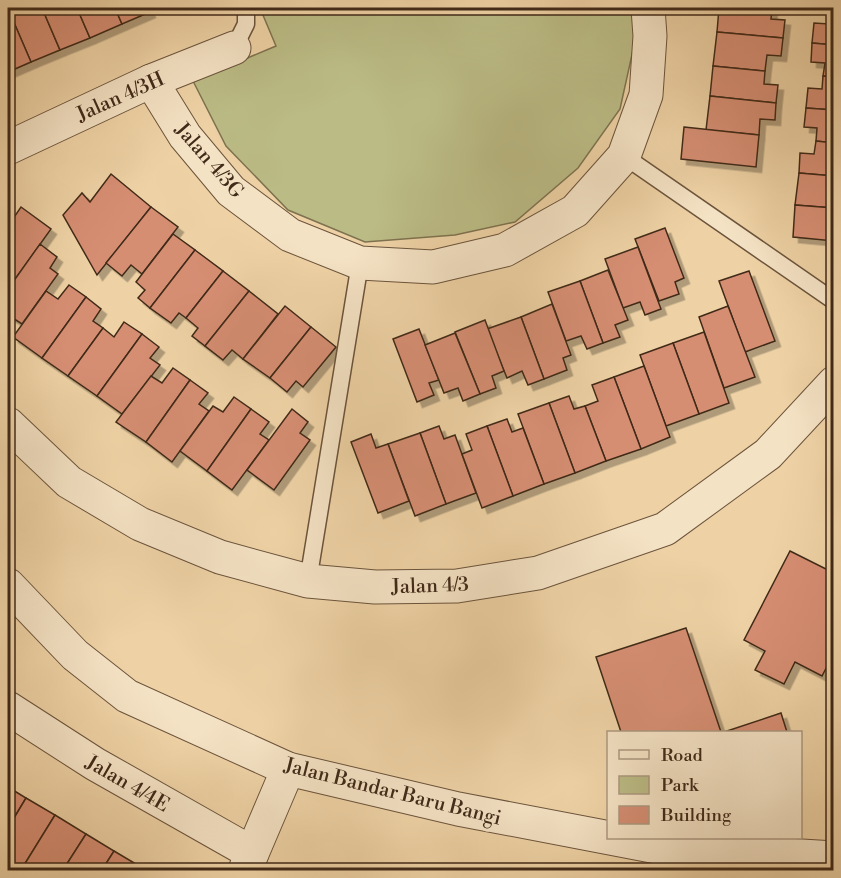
<svg xmlns="http://www.w3.org/2000/svg" width="841" height="878" viewBox="0 0 841 878" font-family="'Libre Bodoni',serif">
<style>
.green{fill:#bbbb85;stroke:#7e724f;stroke-width:1.5}
.building{fill:#d68e73;stroke:#402a19;stroke-width:1.5;filter:url(#shadow)}
.lines{fill:none;stroke-linecap:round;stroke-linejoin:round}
.service-casing{stroke:#6c543c;stroke-width:19}
.minor-casing{stroke:#6c543c;stroke-width:35}
.tertiary-casing{stroke:#6c543c;stroke-width:35}
.service{stroke:#f4e2c4;stroke-width:16}
.minor{stroke:#f4e2c4;stroke-width:33}
.tertiary{stroke:#f4e2c4;stroke-width:33}
.labels{text-anchor:middle;stroke-width:6;stroke-linejoin:round;paint-order:stroke}
.street-label{font-size:20px;fill:#402a19;stroke:#f4e2c4}
</style>
<defs>
<filter id="shadow"><feDropShadow dx="5.5" dy="5.5" stdDeviation="0" flood-color="#0004"/></filter>
</defs>
<rect width="100%" height="100%" fill="#eed2a5"/>
<filter id="stains"><feTurbulence type="fractalNoise" baseFrequency=".00333" numOctaves="4"/><feColorMatrix values="0 0 0 0 .2 0 0 0 0 .09 0 0 0 0 .02 0 0 0 .5 -.17"/></filter>
<radialGradient id="worn" r=".72"><stop offset=".6" stop-color="#630" stop-opacity="0"/><stop offset="1" stop-color="#630" stop-opacity=".3"/></radialGradient>
<path class="green" d="M260,8h373l4,24 -17,77 -42,59 -63,54 -60,13 -90,7 -77,-32 -62,-64 -33,-65 83,-35z"/>
<g class="building">
<path d="M16,8h26l18,42 -29,12 -22,-51z"/>
<path d="M42,8h35l13,30 -30,12z"/>
<path d="M77,8h38l7,16 -32,14z"/>
<path d="M115,8h33l2,4 -28,12z"/>
<path d="M719,8h53l-1,11 14,1 -2,18 -66,-6z"/>
<path d="M9,11l22,51 -23,10v-60z"/>
<path d="M830,11l4,1v33l-22,-2 2,-20 15,1z"/>
<path d="M717,32l66,6 -2,18 -14,-1 -2,16 -52,-5z"/>
<path d="M812,43l22,2v32l-11,-1 2,-13 -14,-1z"/>
<path d="M713,66l52,5 -1,13 14,1 -2,18 -66,-7z"/>
<path d="M823,76l11,1v33l-28,-2 2,-20 14,1z"/>
<path d="M710,96l66,7 -1,17 -15,-1 -1,16 -53,-5z"/>
<path d="M806,108l28,2v33l-18,-2 1,-13 -13,-1z"/>
<path d="M684,127l75,8 -3,32 -75,-8z"/>
<path d="M816,141l18,2v33l-35,-3 1,-20 14,1z"/>
<path d="M799,173l35,3v32l-39,-3z"/>
<path d="M111,174l40,33 -54,68 -34,-60 19,-22 8,9z"/>
<path d="M795,205l39,3v33l-41,-4z"/>
<path d="M21,207l30,22 -43,60v-63z"/>
<path d="M151,207l27,20 -36,47 -11,-9 -9,11 -16,-13z"/>
<path d="M665,228l19,50 -9,4 4,12 -20,7 -24,-62z"/>
<path d="M173,234l22,16 -45,58 -12,-10 7,-8 -9,-8z"/>
<path d="M40,244l17,13 -7,11 8,6 -36,50 -14,-9v-26z"/>
<path d="M638,247l23,62 -16,6 -5,-13 -17,6 -18,-49z"/>
<path d="M195,250l28,21 -37,47 -7,-5 -8,10 -21,-15z"/>
<path d="M608,270l20,50 -13,5 5,12 -17,6 -23,-62z"/>
<path d="M223,271l26,20 -44,55 -13,-10 6,-8 -12,-10z"/>
<path d="M749,271l26,70 -30,11 -26,-71z"/>
<path d="M580,281l23,62 -16,6 -6,-13 -15,5 -18,-49z"/>
<path d="M69,285l17,12 -44,61 -29,-21 33,-46 12,8z"/>
<path d="M249,291l29,23 -35,45 -11,-9 -9,10 -18,-14z"/>
<path d="M86,297l15,12 -8,12 10,7 -35,48 -26,-18z"/>
<path d="M552,304l19,51 -8,3 4,12 -23,9 -23,-62z"/>
<path d="M285,306l26,21 -41,51 -27,-19z"/>
<path d="M728,306l27,71 -31,11 -25,-71z"/>
<path d="M521,317l23,62 -16,6 -6,-14 -15,7 -20,-49z"/>
<path d="M485,320l19,51 -12,5 4,12 -16,6 -25,-62z"/>
<path d="M124,322l18,12 -45,62 -29,-20 35,-48 11,9z"/>
<path d="M311,327l25,20 -33,40 -7,-6 -9,11 -17,-14z"/>
<path d="M419,329l20,51 -10,3 5,12 -17,7 -24,-63z"/>
<path d="M704,332l25,71 -30,11 -26,-71z"/>
<path d="M455,333l25,61 -17,7 -5,-13 -14,5 -19,-48z"/>
<path d="M142,334l17,13 -9,11 10,7 -38,49 -25,-18z"/>
<path d="M673,343l26,71 -33,12 -26,-71z"/>
<path d="M644,366l26,71 -29,12 -27,-72z"/>
<path d="M173,368l17,12 -44,62 -30,-20 35,-46 11,7z"/>
<path d="M614,377l27,72 -35,12 -21,-55 13,-5 -6,-16z"/>
<path d="M190,380l18,13 -9,11 10,7 -37,51 -26,-20z"/>
<path d="M569,396l5,13 11,-3 21,55 -31,12 -26,-70z"/>
<path d="M234,397l17,12 -44,62 -27,-20 33,-45 10,6z"/>
<path d="M549,403l26,70 -31,11 -26,-70z"/>
<path d="M251,409l18,13 -9,12 9,6 -37,50 -25,-19z"/>
<path d="M292,409l16,13 -8,11 10,7 -36,50 -27,-20z"/>
<path d="M507,419l5,13 11,-4 21,56 -31,12 -26,-70z"/>
<path d="M439,426l5,13 11,-4 21,58 -30,11 -26,-71z"/>
<path d="M487,426l26,70 -31,12 -20,-54 10,-4 -6,-16z"/>
<path d="M420,433l26,71 -31,12 -27,-72z"/>
<path d="M371,434l5,14 12,-4 21,57 -31,12 -27,-71z"/>
<path d="M790,551l44,22v80l-12,23 -27,-14 -11,22 -29,-14 10,-19 -21,-11z"/>
<path d="M686,628l35,104h-100l-25,-75z"/>
<path d="M781,713l6,19h-63z"/>
<path d="M8,787l18,11 -18,30z"/>
<path d="M26,798l29,17 -34,55h-13v-42z"/>
<path d="M55,815l31,19 -23,36h-42z"/>
<path d="M86,834l28,17 -12,19h-39z"/>
<path d="M114,851l27,16 -2,3h-37z"/>
</g>
<g class="lines">
<defs>
<g id="service">
<path d="M234,48l12,-24v-16"/>
<path d="M624,156l210,145"/>
<path d="M308,581l52,-318"/>
</g>
<g id="minor">
<path d="M151,81l34,55 46,55 59,44 70,28 73,4 72,-17 70,-39 49,-55 22,-61 4,-59 -2,-28"/>
<path d="M8,148l143,-67 83,-33"/>
<path d="M8,424l61,58 71,42 80,33 88,24 67,6 82,-1 81,-13 127,-44 103,-75 66,-71"/>
<path d="M8,708l87,56 157,89"/>
<path d="M245,870l43,-101"/>
</g>
<path id="tertiary" d="M8,585l67,70 52,41 161,73 170,40 199,38 177,11"/>
</defs>
<use href="#service" class="service-casing"/>
<use href="#minor" class="minor-casing"/>
<use href="#tertiary" class="tertiary-casing"/>
<use href="#service" class="service"/>
<use href="#minor" class="minor"/>
<use href="#tertiary" class="tertiary"/>
</g>
<g class="labels">
<g class="street-label">
<text transform="translate(120 96) rotate(-24)" y="7">Jalan 4/3H</text>
<text transform="translate(210 160) rotate(49)" y="7">Jalan 4/3G</text>
<text transform="translate(430 585) rotate(-2)" y="7">Jalan 4/3</text>
<text transform="translate(128 783) rotate(30)" y="7">Jalan 4/4E</text>
<text transform="translate(393 791) rotate(14)" y="7">Jalan Bandar Baru Bangi</text>
</g>
</g>
<rect width="841" height="878" fill="none" stroke="#eed2a5" stroke-width="30"/>
<rect x="9" y="9" width="823" height="860" fill="none" stroke="#402a19" stroke-width="3"/>
<rect x="15" y="15" width="811" height="848" fill="none" stroke="#402a19" stroke-width="1.5"/>
<rect x="607" y="731" width="195" height="108" fill="#f4e2c4" stroke="#ac9880" stroke-width="1.5"/>
<rect x="619" y="750" width="30" height="9" fill="#f4e2c4" stroke="#ac9880" stroke-width="1.5"/>
<text x="661" y="761" font-size="18" fill="#402a19">Road</text>
<rect x="619" y="776" width="30" height="18" fill="#bbbb85" stroke="#ac9880" stroke-width="1.5"/>
<text x="661" y="791" font-size="18" fill="#402a19">Park</text>
<rect x="619" y="806" width="30" height="18" fill="#d68e73" stroke="#ac9880" stroke-width="1.5"/>
<text x="661" y="821" font-size="18" fill="#402a19">Building</text>
<rect width="100%" height="100%" filter="url(#stains)"/>
<rect width="100%" height="100%" fill="url(#worn)"/>
</svg>
